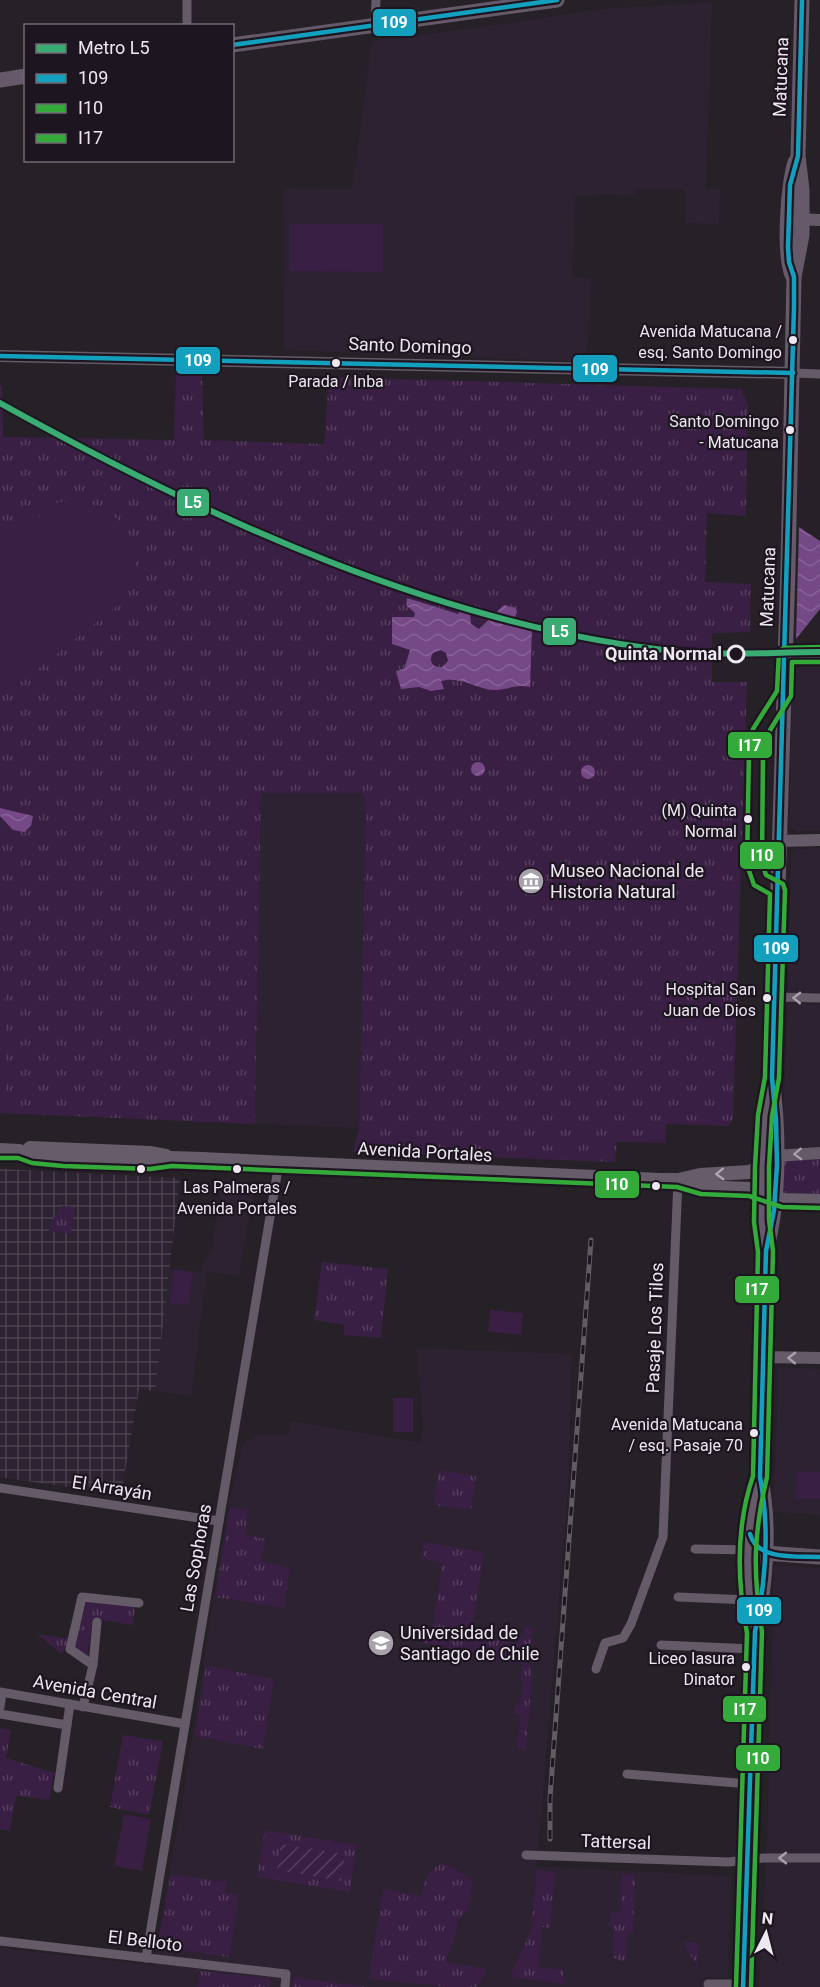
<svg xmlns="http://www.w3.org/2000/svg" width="820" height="1987" viewBox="0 0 820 1987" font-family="Roboto,sans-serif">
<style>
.built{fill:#2d2231}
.industrial{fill:url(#industrial-grid)}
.grass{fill:url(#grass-tufts)}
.garden{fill:url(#garden-furrows)}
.pitch{fill:#391f43}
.water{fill:url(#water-waves);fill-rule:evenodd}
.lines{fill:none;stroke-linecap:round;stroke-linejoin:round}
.minor{stroke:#645a68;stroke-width:9}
.tertiary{stroke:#645a68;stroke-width:12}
.secondary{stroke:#665c6a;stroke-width:14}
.primary{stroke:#665a6a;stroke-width:15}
.rail-casing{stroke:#615c64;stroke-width:5}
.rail{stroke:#1d1520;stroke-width:3;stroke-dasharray:9;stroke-linecap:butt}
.bus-1-casing{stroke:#1d1520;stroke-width:9}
.bus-2-casing{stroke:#1d1520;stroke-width:9}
.bus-3-casing{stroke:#1d1520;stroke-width:9}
.bus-1{stroke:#13a0be;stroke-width:4.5}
.bus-2{stroke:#33aa39;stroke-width:4.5}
.bus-3{stroke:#33aa39;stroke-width:4.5}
.metro-1-casing{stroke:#1d1520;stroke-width:10}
.metro-1{stroke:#3aab72;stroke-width:6}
.oneway{stroke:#a8a1ac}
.oneway2{stroke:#b0a9b4}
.bus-dot{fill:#ede8f0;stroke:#1d1520;stroke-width:2}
.stop-dot{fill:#1d1520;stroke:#ede8f0;stroke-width:3}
.labels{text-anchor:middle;stroke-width:4.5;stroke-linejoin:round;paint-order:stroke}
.bus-label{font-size:16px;fill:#ede8f0;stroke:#1d1520;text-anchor:end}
.street-label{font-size:18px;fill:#ede8f0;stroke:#1d1520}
.stop-label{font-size:18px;font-weight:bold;fill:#ede8f0;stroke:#1d1520;text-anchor:end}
.poi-label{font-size:18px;fill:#ede8f0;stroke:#1d1520;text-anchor:start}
.line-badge{stroke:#1d1520;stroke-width:2}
.badge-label{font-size:16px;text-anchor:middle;font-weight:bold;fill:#fff}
</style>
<defs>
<pattern id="industrial-grid" width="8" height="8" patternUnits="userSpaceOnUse" patternTransform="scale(1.5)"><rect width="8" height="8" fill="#2d2231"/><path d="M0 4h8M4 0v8" fill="none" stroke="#4c424f"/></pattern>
<pattern id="grass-tufts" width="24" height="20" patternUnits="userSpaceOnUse" patternTransform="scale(1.5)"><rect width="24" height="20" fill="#391f43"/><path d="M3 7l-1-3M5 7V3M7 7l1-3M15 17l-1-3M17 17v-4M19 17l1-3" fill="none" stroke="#56405e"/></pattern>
<pattern id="garden-furrows" width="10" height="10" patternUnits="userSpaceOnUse" patternTransform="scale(1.5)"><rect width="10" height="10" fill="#391f43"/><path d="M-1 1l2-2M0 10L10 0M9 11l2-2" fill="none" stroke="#56405e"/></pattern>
<pattern id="water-waves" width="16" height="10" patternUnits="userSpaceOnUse" patternTransform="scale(1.5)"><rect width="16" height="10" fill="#754886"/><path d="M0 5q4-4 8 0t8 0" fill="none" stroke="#896297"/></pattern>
</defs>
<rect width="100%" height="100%" fill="#252127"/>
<g class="built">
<path d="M712,2l-6,186 14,1 -1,35 -34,-1v-33l-48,-1 -1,7 -32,-2 -11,2h-18l-3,81 19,1 -4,84 -303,-12 -1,-162 69,1 20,-148 131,-17 98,-15z"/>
<path d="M798,664h22v167h-23l-8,-5 4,-157z"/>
<path d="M261,793h100l5,7 -7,328 -104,-4z"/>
<path d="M820,848v145h-32l3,-139 6,-5z"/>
<path d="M788,1004h32v147l-36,-2 -2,-3z"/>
<path d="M222,1179l23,1 9,8 -15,88 -32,-4 -16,124 -36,-5 14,-123 33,4 1,-9 9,-12z"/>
<path d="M417,1348l155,6 -3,122 -32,390 194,10 -3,102 -23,-1 -1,10h-704v-39l153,17 30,-168 43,-276 16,-76 13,-10 34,-1 2,-13 125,21 4,-1 3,-8z"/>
<path d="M779,1367l41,2v146l-47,-3z"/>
<path d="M774,1565l46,3v419h-61l8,-142z"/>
</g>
<path class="industrial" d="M0,1169l180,9 -25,213 -16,-2 -18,106 -121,-18z"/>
<g class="grass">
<path d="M176,372l26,1 2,67 120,4 5,-67 412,12 7,16 -2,111 -39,-3 -2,69 46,2 -1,48 -38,1v49h35l-14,437 -5,7 -62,-2 -1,19 -48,-1 -2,20 -262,-10 6,-24 7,-328 -5,-7h-100l-6,331 -255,-11v-727h2l1,51 171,3z"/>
<path d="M820,1158v41l-38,-1 1,-38z"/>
<path d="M62,1206l13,1 -4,27 -22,-3 2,-9z"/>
<path d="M322,1262l66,7 -7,69 -37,-3v-10l-30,-5z"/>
<path d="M439,1470l37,6 -5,34 -37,-5z"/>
<path d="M230,1508l17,2 -1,25 20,4 -5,22 29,7 -6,40 -69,-11z"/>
<path d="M424,1542l60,10 -13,83 47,8 1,-7h4l1,-10 9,2 -6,37 3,1 2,7 -6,77 -9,-2 4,-33 -7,-1 1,-8h4l4,-25h-3l2,-17 -77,-13 1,-5 -20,-2 -3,-3 1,-10h5v-2h4l9,-66 -20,-4z"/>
<path d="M77,1597l58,9 -2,19 -40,-6 -6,38 -22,-9 -3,6 -25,-20 33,5z"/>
<path d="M206,1666l68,13 -11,70 -68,-13z"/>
<path d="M0,1728l11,2 -5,28 48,15 -5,27 -33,-4 -6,35 -10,-2z"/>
<path d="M123,1735l40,6 -14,74 -39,-8z"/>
<path d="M265,1830l91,15 -6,47 -93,-15z"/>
<path d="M445,1864l8,3 20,15 -5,29 -10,9 -2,13 -10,29 41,7 -10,18h-25l-83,-8 14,-90 39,7c3,-15 5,-30 23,-32z"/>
<path d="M537,1870l18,2 -5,56 -8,-1 -4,40 25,3 2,14 -55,-7 21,-47z"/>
<path d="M171,1874l56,8 -2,11 14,2 -10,62 -64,-9 -6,-8z"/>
<path d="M622,1874l13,1 -2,58h-6l-2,26 -2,2 -10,-3 1,-31h-4v-15l11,1z"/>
<path d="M683,1942l15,1 -1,23z"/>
<path d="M200,1971l71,8 -1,8h-72z"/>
<path d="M293,1977l75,10h-76z"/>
</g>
<path class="garden" d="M281,1844l64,10 -4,27 -64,-11z"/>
<g class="pitch">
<path d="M289,224h94v48l-94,-1z"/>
<path d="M76,501c52,6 75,56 47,100l-99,79 -24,11v-145l59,-44z"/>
<path d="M0,991l4,1 2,62 -2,59h-4z"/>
<path d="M174,1270l19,2 -4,33 -19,-1z"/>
<path d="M490,1310l33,3 -2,22 -33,-3z"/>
<rect x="393" y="1398" width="20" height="34"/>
<path d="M797,1471l23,1v27l-24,-1z"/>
<path d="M124,1814l27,5 -9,52 -28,-5z"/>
</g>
<g class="water">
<path d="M799,527l21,14v68l-24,30z"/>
<path d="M407,598l51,16 2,-3 10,2 1,11 8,5 25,-24 12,3 1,4 -3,8 -7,1 25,7 -2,59c-13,-3 -20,2 -33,3 -19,1 -34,-15 -56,-9l3,8 -13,2 -12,-4 -18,2 -5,-18 8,-2 6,-19 -18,-6v-27h22l1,-4 -9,-8zM441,650l5,3 2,8 -6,6c-9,1 -14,-6 -9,-14z"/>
<circle cx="478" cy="769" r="7"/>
<circle cx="588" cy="772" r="7"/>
<path d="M0,808l33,8 -2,10 -7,6 -11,-2 -13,-14z"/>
</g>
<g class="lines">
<g class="minor">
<path d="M375,25l1,-25"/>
<path d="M187,26v-26"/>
<path d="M793,373l27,1"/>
<path d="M775,997l45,1"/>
<path d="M0,1488l219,33"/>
<path d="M695,1549l54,1"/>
<path d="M678,1597l71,3"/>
<path d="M661,1645l93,4"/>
<path d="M93,1665l-23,-16 12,-52 57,6"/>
<path d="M596,1669l9,-26 18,-5 8,-14 32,-87 15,-357"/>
<path d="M0,1692l185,32"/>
<path d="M0,1707l2,-14"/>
<path d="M83,1707l10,-42 4,-43"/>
<path d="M0,1714l67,11"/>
<path d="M627,1774l122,10"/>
<path d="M58,1788l12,-84"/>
<path d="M526,1855l203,7 35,-4h56"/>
<path d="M0,1941l286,33 -1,13"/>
<path d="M146,1958l133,-795"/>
<path d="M708,1984h35"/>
</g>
<g class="tertiary">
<path d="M794,219l26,1"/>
<path d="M0,356l793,17"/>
<path d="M779,841l41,-1"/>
<path d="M776,1156l44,-3"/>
<path d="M763,1357l57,1"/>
</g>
<g class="secondary">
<path d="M785,655l35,-1"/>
<path d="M30,1148l120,5 16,3"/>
<path d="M0,1150l19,1 15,5 29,3 87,3 21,-4 31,1 458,21h18l22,-5 49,-3 13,-5 7,-6"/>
<path d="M678,1180l24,7 48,2 33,11 37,1"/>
</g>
<g class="primary">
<path d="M232,45l325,-45"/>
<path d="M0,80l26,-4"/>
<path d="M792,275c-9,-25 -4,-88 3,-113"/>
<path d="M766,1248c-6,-25 -5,-49 -4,-74 1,-28 1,-57 7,-84"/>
<path d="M756,1548l8,5 56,4"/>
<path d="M754,1628c-10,-37 -9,-115 6,-151"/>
<path d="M743,1987l12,-355c11,-43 16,-112 5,-155l6,-226c14,-51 13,-121 6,-173l16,-510 6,-291 8,-42v-45l-4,-34 4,-156"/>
</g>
<defs>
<path id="rail" d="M550,1839v-41l41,-558"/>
</defs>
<use href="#rail" class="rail-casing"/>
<use href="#rail" class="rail"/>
<defs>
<g id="bus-1">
<path d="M232,45l325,-45"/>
<path d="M0,356l793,17"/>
<path d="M750,1534c7,27 47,22 70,23"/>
<path d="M743,1987l12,-355c11,-51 15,-103 5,-155l6,-226 8,-41 3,-45 -1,-45 -4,-42 22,-771v-30l-5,-15 -1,-15 2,-62 8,-29 4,-156"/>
</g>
<g id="bus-2">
<path d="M0,1158h18l14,5 31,3 87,3 22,-3 505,21 24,7 48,2 33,11 38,1"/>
<path d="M751,1987l11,-355c-9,-59 -9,-97 5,-155l6,-226 -4,-31v-53l3,-51 7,-38 6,-188 -2,-6 -17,-9 -4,-12 1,-112 4,-16 24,-39 1,-34h28"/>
</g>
<path id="bus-3" d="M736,1987l11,-354c-10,-52 -11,-107 6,-157l5,-224 -4,-30 1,-55 3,-52 7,-38 5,-183 -16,-9 -7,-20 2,-115 4,-21 24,-38 2,-40 5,-3 36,-1"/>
</defs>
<use href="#bus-1" class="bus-1-casing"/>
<use href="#bus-2" class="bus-2-casing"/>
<use href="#bus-3" class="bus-3-casing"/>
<use href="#bus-1" class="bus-1"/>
<use href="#bus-2" class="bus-2"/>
<use href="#bus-3" class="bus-3"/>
<defs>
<path id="metro-1" d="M0,403c205,114 448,227 684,249 45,4 91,0 136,0"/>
</defs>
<use href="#metro-1" class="metro-1-casing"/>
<use href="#metro-1" class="metro-1"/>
</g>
<defs><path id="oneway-chevron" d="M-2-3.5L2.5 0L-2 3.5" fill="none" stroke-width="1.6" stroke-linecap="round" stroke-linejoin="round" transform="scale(1.5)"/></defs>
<g class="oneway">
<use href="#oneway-chevron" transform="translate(797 998) rotate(-179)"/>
<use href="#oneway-chevron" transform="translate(798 1154) rotate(178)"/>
<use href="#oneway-chevron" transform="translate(792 1358) rotate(-179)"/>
<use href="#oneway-chevron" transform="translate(783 1858) rotate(-180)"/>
</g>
<use class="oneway2" href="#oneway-chevron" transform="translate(720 1174) rotate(178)"/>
<defs>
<symbol id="museum-disc" viewBox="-11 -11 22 22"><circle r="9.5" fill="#a7a2aa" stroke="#1d1520"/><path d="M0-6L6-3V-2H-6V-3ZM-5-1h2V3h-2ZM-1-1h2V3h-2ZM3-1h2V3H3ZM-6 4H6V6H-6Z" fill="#fff"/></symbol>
<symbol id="university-disc" viewBox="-11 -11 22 22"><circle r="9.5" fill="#a7a2aa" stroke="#1d1520"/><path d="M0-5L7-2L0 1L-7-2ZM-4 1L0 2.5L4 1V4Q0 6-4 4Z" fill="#fff"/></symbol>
</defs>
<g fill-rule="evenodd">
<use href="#museum-disc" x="516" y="866" width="30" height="30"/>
<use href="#university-disc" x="366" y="1628" width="30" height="30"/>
</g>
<g class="bus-dot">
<circle cx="793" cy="340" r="5"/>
<circle cx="336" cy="363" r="5"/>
<circle cx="790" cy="430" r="5"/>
<circle cx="748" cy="819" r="5"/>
<circle cx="767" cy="998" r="5"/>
<circle cx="141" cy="1169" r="5"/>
<circle cx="237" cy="1169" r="5"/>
<circle cx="656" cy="1186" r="5"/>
<circle cx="754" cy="1433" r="5"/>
<circle cx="746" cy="1667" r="5"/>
</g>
<circle class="stop-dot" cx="736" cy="654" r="8"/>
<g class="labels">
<g class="bus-label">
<text x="782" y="337">Avenida Matucana /<tspan x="782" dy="21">esq. Santo Domingo</tspan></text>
<text x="336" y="387" text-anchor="middle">Parada / Inba</text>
<text x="779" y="427">Santo Domingo<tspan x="779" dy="21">- Matucana</tspan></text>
<text x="737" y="816">(M) Quinta<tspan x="737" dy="21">Normal</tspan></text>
<text x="756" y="995">Hospital San<tspan x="756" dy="21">Juan de Dios</tspan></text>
<text x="237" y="1193" text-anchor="middle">Las Palmeras /<tspan x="237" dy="21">Avenida Portales</tspan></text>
<text x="743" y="1430">Avenida Matucana<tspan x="743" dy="21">/ esq. Pasaje 70</tspan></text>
<text x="735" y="1664">Liceo Iasura<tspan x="735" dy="21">Dinator</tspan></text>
</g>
<g class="street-label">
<text transform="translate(781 77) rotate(-88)" y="6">Matucana</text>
<text transform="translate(410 346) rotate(2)" y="6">Santo Domingo</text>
<text transform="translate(768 587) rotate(-88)" y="6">Matucana</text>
<text transform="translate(425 1152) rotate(3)" y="6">Avenida Portales</text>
<text transform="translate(655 1328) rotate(-88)" y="6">Pasaje Los Tilos</text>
<text transform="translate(112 1488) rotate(9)" y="6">El Arrayán</text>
<text transform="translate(196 1558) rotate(-80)" y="6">Las Sophoras</text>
<text transform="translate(95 1692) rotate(10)" y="6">Avenida Central</text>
<text transform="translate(616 1842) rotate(2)" y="6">Tattersal</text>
<text transform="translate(145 1941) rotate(7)" y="6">El Belloto</text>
</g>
<g class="stop-label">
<text x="722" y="660">Quinta Normal</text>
</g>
<g class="poi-label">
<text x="550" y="877">Museo Nacional de<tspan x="550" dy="21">Historia Natural</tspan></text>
<text x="400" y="1639">Universidad de<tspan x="400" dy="21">Santiago de Chile</tspan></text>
</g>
</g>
<g class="line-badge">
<rect x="372" y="8" width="45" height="29" rx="6" fill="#13a0be"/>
<rect x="175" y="346" width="46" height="29" rx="6" fill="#13a0be"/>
<rect x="572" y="354" width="46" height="29" rx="6" fill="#13a0be"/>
<rect x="176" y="488" width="34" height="29" rx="6" fill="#3aab72"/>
<rect x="542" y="617" width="35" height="29" rx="6" fill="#3aab72"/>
<rect x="727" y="731" width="46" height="28" rx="6" fill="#33aa39"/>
<rect x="739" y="841" width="46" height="29" rx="6" fill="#33aa39"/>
<rect x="753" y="934" width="46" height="29" rx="6" fill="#13a0be"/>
<rect x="594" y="1170" width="46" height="29" rx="6" fill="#33aa39"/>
<rect x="734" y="1275" width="46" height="29" rx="6" fill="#33aa39"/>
<rect x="736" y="1596" width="46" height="29" rx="6" fill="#13a0be"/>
<rect x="722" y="1695" width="45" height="28" rx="6" fill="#33aa39"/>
<rect x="735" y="1744" width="46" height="28" rx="6" fill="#33aa39"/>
</g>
<g class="badge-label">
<text x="394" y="28">109</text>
<text x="198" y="366">109</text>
<text x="595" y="375">109</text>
<text x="193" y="508">L5</text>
<text x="560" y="637">L5</text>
<text x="750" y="751">I17</text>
<text x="762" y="861">I10</text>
<text x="776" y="954">109</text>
<text x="617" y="1190">I10</text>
<text x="757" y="1295">I17</text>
<text x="759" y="1616">109</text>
<text x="745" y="1715">I17</text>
<text x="758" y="1764">I10</text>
</g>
<rect x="24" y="24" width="210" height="138" fill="#1d1520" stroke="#706973" stroke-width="1.5"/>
<rect x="36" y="44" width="30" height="9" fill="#3aab72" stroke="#706973" stroke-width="1.5"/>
<text x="78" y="54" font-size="18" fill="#ede8f0">Metro L5</text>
<rect x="36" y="74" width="30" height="9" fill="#13a0be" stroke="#706973" stroke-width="1.5"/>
<text x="78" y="84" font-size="18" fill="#ede8f0">109</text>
<rect x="36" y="104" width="30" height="9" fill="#33aa39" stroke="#706973" stroke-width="1.5"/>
<text x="78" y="114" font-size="18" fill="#ede8f0">I10</text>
<rect x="36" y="134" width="30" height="9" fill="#33aa39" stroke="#706973" stroke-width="1.5"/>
<text x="78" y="144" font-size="18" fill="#ede8f0">I17</text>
<g transform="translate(766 1933) rotate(6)" stroke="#1d1520" stroke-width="4.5" paint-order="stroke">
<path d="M0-4.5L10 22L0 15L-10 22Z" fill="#ede8f0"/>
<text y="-9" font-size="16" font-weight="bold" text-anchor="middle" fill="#ede8f0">N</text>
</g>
</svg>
